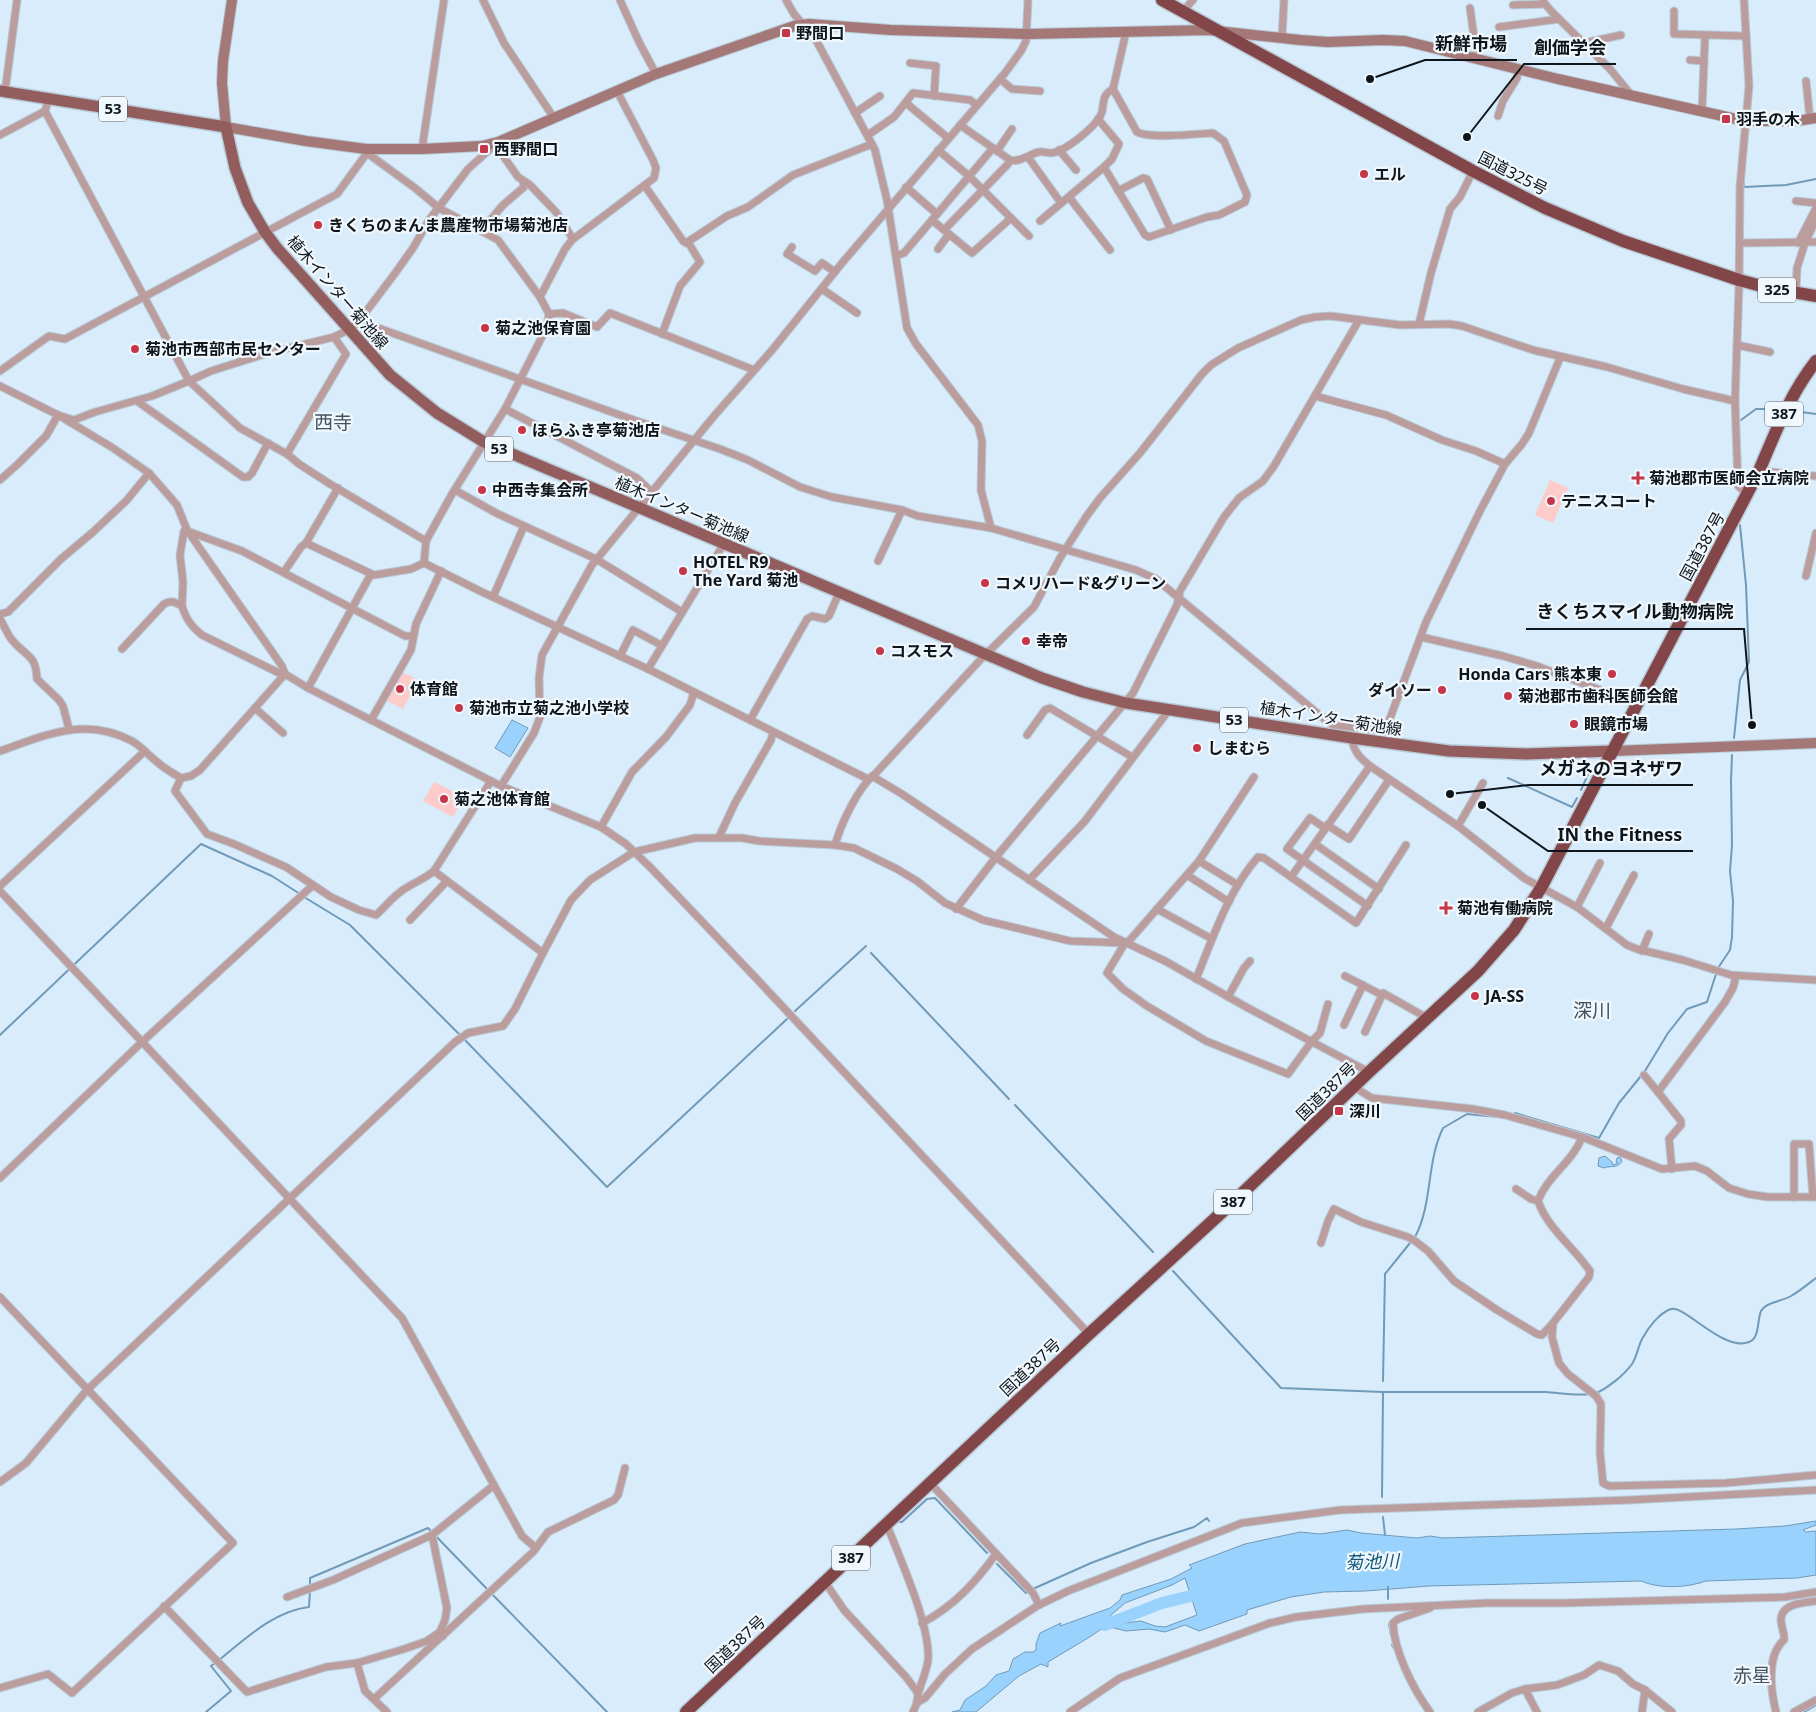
<svg xmlns="http://www.w3.org/2000/svg" width="1816" height="1712" viewBox="0 0 1816 1712" font-family="'Noto Sans','Noto Sans JP',sans-serif">
<style>
.green{fill:#fecbcb}
.water{fill:#99d2fc;stroke:#709ab8;fill-rule:evenodd}
.lines{fill:none;stroke-linecap:round;stroke-linejoin:round}
.stream{stroke:#709ab8;stroke-width:2}
.river{stroke:#99d2fc;stroke-width:12}
.street-casing{stroke:#b9cad7;stroke-width:9}
.secondary-casing{stroke:#b9cad7;stroke-width:12}
.primary-casing{stroke:#b9cad7;stroke-width:14}
.highway-casing{stroke:#b9cad7;stroke-width:15}
.street{stroke:#bc9d9d;stroke-width:7}
.secondary{stroke:#a57878;stroke-width:10}
.primary{stroke:#935d5e;stroke-width:11}
.highway{stroke:#834648;stroke-width:12}
.poi-dot{fill:#c63548;stroke:#f0f8fd;stroke-width:2}
.labels{text-anchor:middle;stroke-width:4.5;stroke-linejoin:round;paint-order:stroke}
.shield{fill:#f0f8fd;stroke:#525a5f;stroke-width:1}
.shield-label{font-size:15px;font-weight:bold;fill:#0f161b}
.poi-label{font-size:16px;font-weight:bold;fill:#0f161b;stroke:#f0f8fd;text-anchor:start}
.street-label{font-size:16px;fill:#0f161b;stroke:#f0f8fd}
.water-label{font-size:18px;font-style:italic;fill:#13577d;stroke:#f0f8fd}
.quarter-label{font-size:19px;fill:#42535f;stroke:#f0f8fd}
.leader{fill:none;stroke:#0f161b;stroke-width:2}
.callout-dot{fill:#0f161b;stroke:#f0f8fd;stroke-width:2}
.callout-label{font-size:18px;text-anchor:middle;font-weight:bold;fill:#0f161b;stroke:#f0f8fd;stroke-width:4.5;stroke-linejoin:round;paint-order:stroke}
</style>
<rect width="100%" height="100%" fill="#d9ecfb"/>
<g class="green">
<path d="M1550,480l18,8 -15,35 -18,-8z"/>
<path d="M398,670l20,10 -15,29 -20,-10z"/>
<path d="M434,782l30,15 -11,20 -30,-16z"/>
</g>
<g class="water">
<path d="M512,720l16,8 -18,29 -15,-9z"/>
<path d="M1605,1156l7,6 1,3 5,-2 -2,-1 1,-4 3,-1 2,4c-4,8 -11,4 -18,7l-6,-2 1,-8z"/>
<path d="M1816,1521v4l-13,5 3,2 10,-1v44l-19,3 -91,3c-20,7 -46,8 -65,0l-212,5 -63,5 -42,1 -33,5 -44,13v4l-48,17 -14,-6 -20,7 -16,-3 -23,2 -16,-4 -7,1 -15,10 -40,24v5l-7,-3 -22,12 -43,36h-24l8,-2 5,-10 21,-14 10,-11 13,-4 4,-12 12,-7h8l3,-2v-6l4,-11 21,-10 -1,3 50,-18 10,-8 2,-5 49,-16 21,-11 -3,-3 56,-21 55,-12 20,2 27,-4 14,3 56,5 13,-2 13,2 293,-9 49,-3zM1185,1578l12,37 -32,12 -10,-1 -14,-5 -16,2 -6,-2 -1,-5 -5,3 -3,-3 15,-13 47,-18z"/>
</g>
<g class="lines">
<g class="stream">
<path d="M1744,178v9l42,-2 30,-6"/>
<path d="M1794,411l22,3"/>
<path d="M1741,420l15,-11h21"/>
<path d="M1734,738l6,-58 9,-18 -3,-77 -6,-60"/>
<path d="M1508,778l64,29 5,-9"/>
<path d="M1581,790l8,-18"/>
<path d="M304,897l46,28 110,110"/>
<path d="M871,953l138,146"/>
<path d="M1718,968l12,-18 2,-13 1,-36 -3,-30 2,-26 -1,-64 1,-26"/>
<path d="M795,1011l71,-65"/>
<path d="M0,1035l201,-191 71,32 28,18"/>
<path d="M464,1039l143,148 180,-168"/>
<path d="M1015,1105l138,147"/>
<path d="M1515,1113l84,25 20,-35 26,-32 23,-38 19,-24 20,-7 9,-28"/>
<path d="M1415,1237c18,-34 11,-74 28,-109l24,-14 30,3"/>
<path d="M1173,1271l108,117 102,4h163c15,1 29,4 44,2"/>
<path d="M1383,1381l2,-107 25,-31"/>
<path d="M1597,1393c12,-6 27,-18 35,-29 5,-8 6,-17 10,-25 6,-11 17,-26 29,-30 14,-4 52,43 78,33 11,-4 8,-22 12,-31 5,-9 22,-10 30,-15 9,-5 17,-12 25,-18"/>
<path d="M1382,1497l1,-105"/>
<path d="M1383,1517l2,18"/>
<path d="M900,1522h2l25,-23 8,-1 52,55"/>
<path d="M997,1564l29,29"/>
<path d="M310,1586v-8l118,-50 60,62"/>
<path d="M1388,1587v12"/>
<path d="M1035,1588l56,-25 56,-21 47,-15 13,-9 2,3"/>
<path d="M492,1594l115,118"/>
<path d="M1389,1624l2,11"/>
<path d="M1392,1645l4,7"/>
<path d="M219,1660c26,-21 55,-49 90,-53l1,-16"/>
<path d="M1424,1709l2,3"/>
<path d="M206,1712l25,-21 -20,-25 4,-3"/>
<path d="M1804,1712l12,-7"/>
</g>
<path class="river" d="M1105,1625l57,-22 45,-11"/>
<defs>
<g id="street">
<path d="M483,0l21,43 50,75"/>
<path d="M620,0l19,42 17,32"/>
<path d="M786,0l8,14 22,26 59,110 12,50 20,128 9,16 62,81 4,16 -1,49 10,38"/>
<path d="M1543,0l2,4 8,9 57,56 22,27"/>
<path d="M1744,0l5,86 -9,100 -1,100 -4,115 3,85 9,8"/>
<path d="M1513,5l32,-1"/>
<path d="M1470,8l6,43 -2,7"/>
<path d="M1183,11l10,-11"/>
<path d="M1674,11v23l72,2"/>
<path d="M1499,27l60,-8"/>
<path d="M1282,38l2,-38"/>
<path d="M1587,46l2,-4 32,-7"/>
<path d="M1690,60l14,1"/>
<path d="M910,63l26,3 -2,30"/>
<path d="M1000,79l12,10 28,2"/>
<path d="M1806,81l4,38"/>
<path d="M5,92l12,-92"/>
<path d="M49,98l-4,13 144,270 51,47 47,26 12,10 31,20 96,57"/>
<path d="M906,103l42,35"/>
<path d="M1702,111l3,-75"/>
<path d="M855,113l25,-17"/>
<path d="M1498,116l5,-15 14,-23 1,-9"/>
<path d="M960,125l50,35c10,3 19,-6 29,-8 4,-1 8,1 12,1 14,-1 47,-28 51,-41 2,-10 0,-17 11,-23"/>
<path d="M0,135l45,-24"/>
<path d="M868,135l26,-18 19,-24 57,7 7,5"/>
<path d="M494,146l5,4 19,27 12,8 26,27 17,27"/>
<path d="M366,149l1,4 48,35 24,20 59,32 42,57 9,17 -2,13 -42,82 -53,85 -26,47 -2,22"/>
<path d="M422,149l22,-149"/>
<path d="M938,150l31,26 60,60"/>
<path d="M1059,150l17,20"/>
<path d="M997,151l15,-22"/>
<path d="M1028,157l33,46"/>
<path d="M1104,167l41,68 4,2 58,-20 12,-2 26,-13 2,-7 -23,-54 -11,-8c-16,1 -64,6 -76,-1l-24,-43 13,-57"/>
<path d="M645,186l38,55 3,2 41,-27 21,-9 45,-32 79,-31"/>
<path d="M906,187l31,27"/>
<path d="M1118,191l25,-13 4,1 24,51"/>
<path d="M1069,197l41,53"/>
<path d="M1796,201l20,2v1"/>
<path d="M932,220l40,33 39,-35"/>
<path d="M1040,221l64,-54 8,-8 7,-15 -21,-25"/>
<path d="M482,230l21,-25 21,-18 -1,-6"/>
<path d="M944,230l64,-66 2,-4"/>
<path d="M1740,243l76,-1"/>
<path d="M1798,243l18,-35"/>
<path d="M792,247l-5,7 28,17 7,-8 13,9"/>
<path d="M938,249l11,-15"/>
<path d="M896,256l8,-3 89,-105"/>
<path d="M822,289l35,24"/>
<path d="M1796,293l1,-25 8,-25 11,-24"/>
<path d="M540,297l25,-48 7,-9 82,-62 2,-10 -3,-8 -36,-69"/>
<path d="M549,314l14,-1 34,14 13,-14 144,57"/>
<path d="M359,321l272,98 89,30 28,11 52,27 32,10 70,13 16,6 73,12 145,42 20,9 172,143 5,3 42,5 10,-2 4,-7 37,-99 54,-111 25,-47 17,-20 7,-11 31,-75"/>
<path d="M1419,324l12,-51 19,-64 10,-12 13,-26"/>
<path d="M662,334l18,-48 20,-24 -12,-20"/>
<path d="M1737,345l33,7"/>
<path d="M0,371l49,-35 16,3 272,-145 30,-41"/>
<path d="M0,386l58,29 55,33 36,25 28,32 10,25 95,136 3,8"/>
<path d="M1315,396l71,19 56,25 34,11 29,13"/>
<path d="M137,401l106,76h5l4,-4 16,-30"/>
<path d="M505,409l132,69 15,14"/>
<path d="M58,415l16,5 21,-8 57,-16 37,-15 22,-10 57,-18 66,-16 16,-8 9,-8 37,-49 17,-24 16,-28 23,-30 16,-21 28,-25"/>
<path d="M287,454l59,-100 -12,-17"/>
<path d="M1759,471l57,5"/>
<path d="M0,480l18,-16 28,-28 12,-21"/>
<path d="M338,488l-32,55 68,32 37,-6 13,-6 58,29 166,77 220,110"/>
<path d="M455,490l41,23 100,46 86,53"/>
<path d="M187,531l55,20 163,85h8"/>
<path d="M878,561l24,-51"/>
<path d="M284,572l17,-25 5,-4"/>
<path d="M1806,576l10,-43"/>
<path d="M493,597l31,-71"/>
<path d="M182,606l1,-24 -3,-27 4,-24 3,-1"/>
<path d="M0,614l8,-2 53,-53 32,-27 34,-32 22,-27"/>
<path d="M0,619c4,6 7,15 12,21 14,17 24,14 25,39l22,21 4,6 6,23"/>
<path d="M1421,637l82,19 34,10 100,38"/>
<path d="M122,649l42,-45c7,-4 11,-2 18,2 4,13 9,20 20,29l77,38 6,1 23,14 193,98 100,41 25,17 25,24 103,108 335,358"/>
<path d="M620,656l13,-26 28,15"/>
<path d="M648,669l75,-124"/>
<path d="M308,688l63,-114"/>
<path d="M255,708l28,25"/>
<path d="M371,720l40,-70 5,-26 25,-53"/>
<path d="M750,720l57,-101 5,-3 13,3 4,-3 10,-23"/>
<path d="M1027,735l18,-25 5,-2 82,49"/>
<path d="M1352,738c1,13 8,20 18,28l88,60 66,52 53,29 50,38 10,4 46,11 48,15 85,5"/>
<path d="M0,751c46,-16 85,-35 132,-10 9,5 16,14 24,20 8,7 16,12 25,17l10,-2 9,-6 85,-96"/>
<path d="M872,776l30,18 212,143 51,24 83,47 121,64"/>
<path d="M1254,777l-55,84 -70,80 -4,2 -18,30 16,16 24,17 59,35 82,33 24,-33 8,-8 8,-29"/>
<path d="M181,778l-6,13 32,43 27,10 52,23 45,30 28,13 17,5c10,-9 19,-21 30,-27 11,-7 17,-8 28,-17l57,-90"/>
<path d="M501,786l33,-53 6,-16 -1,-39 3,-23 50,-90 122,-149 59,-67 69,-86 163,-190 16,-22 5,-10 2,-41"/>
<path d="M1327,825l22,14 40,-59"/>
<path d="M1458,826l25,-43"/>
<path d="M601,827l31,-55 34,-35 24,-32 4,-13"/>
<path d="M1325,828l-15,-10 -23,31 81,57"/>
<path d="M719,837l16,-34 36,-63 2,-8"/>
<path d="M1315,844l64,45"/>
<path d="M835,845c6,-21 23,-58 40,-71l107,-116 52,-51 26,-49 26,-41 14,-19 40,-45 62,-79 9,-9 27,-17 63,-28 14,-3 16,-1 69,9 49,-1 13,2 71,24 74,17 76,22 52,12"/>
<path d="M1199,861l39,24"/>
<path d="M434,871l109,82"/>
<path d="M1187,875l42,27"/>
<path d="M1291,877l65,46 50,-78"/>
<path d="M1029,880l56,-59 84,-111"/>
<path d="M0,886l145,-135"/>
<path d="M0,891l402,427 120,218 14,12"/>
<path d="M1577,907l23,-44"/>
<path d="M956,909l40,-52 137,-164 44,-88 3,-14 44,-74 15,-19 24,-17 11,-15 85,-146"/>
<path d="M1157,909l55,30"/>
<path d="M410,920l37,-39"/>
<path d="M1606,928l28,-53"/>
<path d="M1642,951l7,-17"/>
<path d="M1345,976l37,19"/>
<path d="M1196,979c17,-41 32,-88 62,-122l6,1 27,19 79,-111"/>
<path d="M1228,997l16,-29 6,-7"/>
<path d="M1344,1025l19,-40"/>
<path d="M1365,1032l18,-39 39,22 4,5"/>
<path d="M1644,1075l14,17"/>
<path d="M1354,1087l18,11 101,11 32,6 77,22 80,32 33,-3 12,5 22,17 19,6 20,3h48"/>
<path d="M1672,1169l-3,-30 12,-14v-4l-23,-29 67,-90 8,-14 3,-12"/>
<path d="M0,1178l142,-136 170,-156"/>
<path d="M1516,1189l15,10 7,2"/>
<path d="M1794,1197v-53h15l4,53"/>
<path d="M1321,1243l7,-22 6,-12 27,13 47,15 7,4 13,10 26,30 43,29 40,24 5,1 11,-12 36,-46 1,-6 -3,-4c-16,-22 -40,-40 -49,-66 9,-25 35,-39 44,-64"/>
<path d="M0,1297l233,246 -161,150 -24,-19 -48,14"/>
<path d="M1553,1324l-1,13 7,26 9,11 28,22 5,8 -1,48 3,31 6,3 117,-3 90,-8"/>
<path d="M0,1482l26,-19 61,-73 368,-348 13,-9 35,-7 12,-17 28,-56 28,-53 19,-20 44,-28 61,-14h47l17,3 76,4 19,3 43,21 20,12 28,22 38,17 87,21 55,2"/>
<path d="M931,1484l102,109 6,12"/>
<path d="M887,1525c13,34 44,101 41,136 -2,12 -7,22 -10,33 -1,8 -1,10 -5,18"/>
<path d="M432,1535l15,73 -2,12 -5,12"/>
<path d="M825,1582l19,28 62,67 12,16"/>
<path d="M287,1597l46,-17 99,-45 62,-50"/>
<path d="M164,1606l83,86 79,-25 31,-4 47,-14 23,-8 13,-9 3,4"/>
<path d="M1430,1608l-32,11 -5,4c1,28 20,66 37,89"/>
<path d="M922,1623c32,-17 53,-40 74,-69"/>
<path d="M357,1663l8,28 22,21"/>
<path d="M1525,1689l12,23"/>
<path d="M374,1699l159,-147 15,-20 66,-32 4,-5 7,-27"/>
<path d="M918,1702l7,-4 20,-24 27,-25 65,-43 31,-15 174,-68 98,-13 289,-10 187,-10"/>
<path d="M1070,1712l50,-34 150,-55 26,-6 67,-8 124,-6h77l221,-6 31,-5"/>
<path d="M1478,1712l34,-19 13,-4 32,-4 27,-10 15,-10 19,6 15,13 12,6 27,22"/>
<path d="M1642,1712l3,-22"/>
<path d="M1776,1712c-5,-21 -10,-56 8,-72 1,-7 -3,-13 -3,-20 0,-17 23,-17 35,-19"/>
<path d="M1794,1712l22,-12"/>
</g>
<g id="secondary">
<path d="M232,0l-9,61 -1,22 4,44 80,14 60,8h56l60,-3 16,-4 158,-68 138,-48 15,-2 82,6 137,4 180,-4 92,10 28,2 55,-2 22,1 153,38 187,42h51l20,-3"/>
<path d="M1613,751l203,-8"/>
</g>
<path id="primary" d="M0,91l226,36 9,41 13,35 17,29 12,16 113,127 47,38 47,29 558,236 41,14 43,11 226,35 97,13 77,3 87,-3"/>
<g id="highway">
<path d="M1162,0l311,171 72,37 78,33 116,39 30,8 47,8"/>
<path d="M686,1712l403,-378 143,-131 137,-131 109,-101 36,-41 27,-42 218,-417c16,-38 31,-77 57,-110"/>
</g>
</defs>
<use href="#street" class="street-casing"/>
<use href="#secondary" class="secondary-casing"/>
<use href="#primary" class="primary-casing"/>
<use href="#highway" class="highway-casing"/>
<use href="#street" class="street"/>
<use href="#secondary" class="secondary"/>
<use href="#primary" class="primary"/>
<use href="#highway" class="highway"/>
</g>
<g class="poi-dot">
<rect x="781" y="28" width="10" height="10" rx="2.5"/>
<rect x="1721" y="114" width="10" height="10" rx="2.5"/>
<rect x="479" y="144" width="10" height="10" rx="2.5"/>
<circle cx="1364" cy="174" r="5"/>
<circle cx="318" cy="225" r="5"/>
<circle cx="485" cy="328" r="5"/>
<circle cx="135" cy="349" r="5"/>
<circle cx="522" cy="430" r="5"/>
<path d="M1635.5 470.5h5v5h5v5h-5v5h-5v-5h-5v-5h5z"/>
<circle cx="482" cy="490" r="5"/>
<circle cx="1551" cy="501" r="5"/>
<circle cx="683" cy="571" r="5"/>
<circle cx="985" cy="583" r="5"/>
<circle cx="1026" cy="641" r="5"/>
<circle cx="880" cy="651" r="5"/>
<circle cx="1612" cy="674" r="5"/>
<circle cx="400" cy="689" r="5"/>
<circle cx="1442" cy="690" r="5"/>
<circle cx="1508" cy="696" r="5"/>
<circle cx="459" cy="708" r="5"/>
<circle cx="1574" cy="724" r="5"/>
<circle cx="1197" cy="748" r="5"/>
<circle cx="444" cy="799" r="5"/>
<path d="M1443.5 900.5h5v5h5v5h-5v5h-5v-5h-5v-5h5z"/>
<circle cx="1475" cy="996" r="5"/>
<rect x="1334" y="1106" width="10" height="10" rx="2.5"/>
</g>
<g class="labels">
<g class="shield">
<rect x="99" y="96.5" width="28" height="25" rx="4"/>
<rect x="1758" y="277.5" width="38" height="25" rx="4"/>
<rect x="1765" y="401.5" width="38" height="25" rx="4"/>
<rect x="485" y="436.5" width="28" height="25" rx="4"/>
<rect x="1220" y="707.5" width="28" height="25" rx="4"/>
<rect x="1214" y="1189.5" width="38" height="25" rx="4"/>
<rect x="832" y="1545.5" width="38" height="25" rx="4"/>
</g>
<g class="shield-label">
<text x="113" y="114">53</text>
<text x="1777" y="295">325</text>
<text x="1784" y="419">387</text>
<text x="499" y="454">53</text>
<text x="1234" y="725">53</text>
<text x="1233" y="1207">387</text>
<text x="851" y="1563">387</text>
</g>
<g class="poi-label">
<text x="796" y="39">野間口</text>
<text x="1736" y="125">羽手の木</text>
<text x="494" y="155">西野間口</text>
<text x="1374" y="180">エル</text>
<text x="328" y="231">きくちのまんま農産物市場菊池店</text>
<text x="495" y="334">菊之池保育園</text>
<text x="145" y="355">菊池市西部市民センター</text>
<text x="532" y="436">ほらふき亭菊池店</text>
<text x="1649" y="484">菊池郡市医師会立病院</text>
<text x="492" y="496">中西寺集会所</text>
<text x="1561" y="507">テニスコート</text>
<text x="693" y="568">HOTEL R9<tspan x="693" dy="18">The Yard 菊池</tspan></text>
<text x="995" y="589">コメリハード&amp;グリーン</text>
<text x="1036" y="647">幸帝</text>
<text x="890" y="657">コスモス</text>
<text x="1602" y="680" text-anchor="end">Honda Cars 熊本東</text>
<text x="410" y="695">体育館</text>
<text x="1432" y="696" text-anchor="end">ダイソー</text>
<text x="1518" y="702">菊池郡市歯科医師会館</text>
<text x="469" y="714">菊池市立菊之池小学校</text>
<text x="1584" y="730">眼鏡市場</text>
<text x="1207" y="754">しまむら</text>
<text x="454" y="805">菊之池体育館</text>
<text x="1457" y="914">菊池有働病院</text>
<text x="1485" y="1002">JA-SS</text>
<text x="1349" y="1117">深川</text>
</g>
<g class="street-label">
<text transform="translate(1513 173) rotate(27)" y="6">国道325号</text>
<text transform="translate(338 292) rotate(49)" y="6">植木インター菊池線</text>
<text transform="translate(682 509) rotate(23)" y="6">植木インター菊池線</text>
<text transform="translate(1702 546) rotate(-62)" y="6">国道387号</text>
<text transform="translate(1331 718) rotate(9)" y="6">植木インター菊池線</text>
<text transform="translate(1326 1091) rotate(-44)" y="6">国道387号</text>
<text transform="translate(1030 1367) rotate(-43)" y="6">国道387号</text>
<text transform="translate(735 1644) rotate(-43)" y="6">国道387号</text>
</g>
<g class="water-label">
<text transform="translate(1372 1562) rotate(-2)" y="6">菊池川</text>
</g>
<g class="quarter-label">
<text x="333" y="429">西寺</text>
<text x="1592" y="1017">深川</text>
<text x="1752" y="1682">赤星</text>
</g>
</g>
<path class="leader" d="M1370 79L1425 60H1517M1467 137L1524 64H1616M1752 725L1744 629H1526M1450 794L1529 785H1693M1482 805L1548 851H1693"/>
<g class="callout-dot">
<circle cx="1370" cy="79" r="5"/>
<circle cx="1467" cy="137" r="5"/>
<circle cx="1752" cy="725" r="5"/>
<circle cx="1450" cy="794" r="5"/>
<circle cx="1482" cy="805" r="5"/>
</g>
<g class="callout-label">
<text x="1471" y="50">新鮮市場</text>
<text x="1570" y="54">創価学会</text>
<text x="1635" y="618">きくちスマイル動物病院</text>
<text x="1611" y="775">メガネのヨネザワ</text>
<text x="1620" y="841">IN the Fitness</text>
</g>
</svg>
